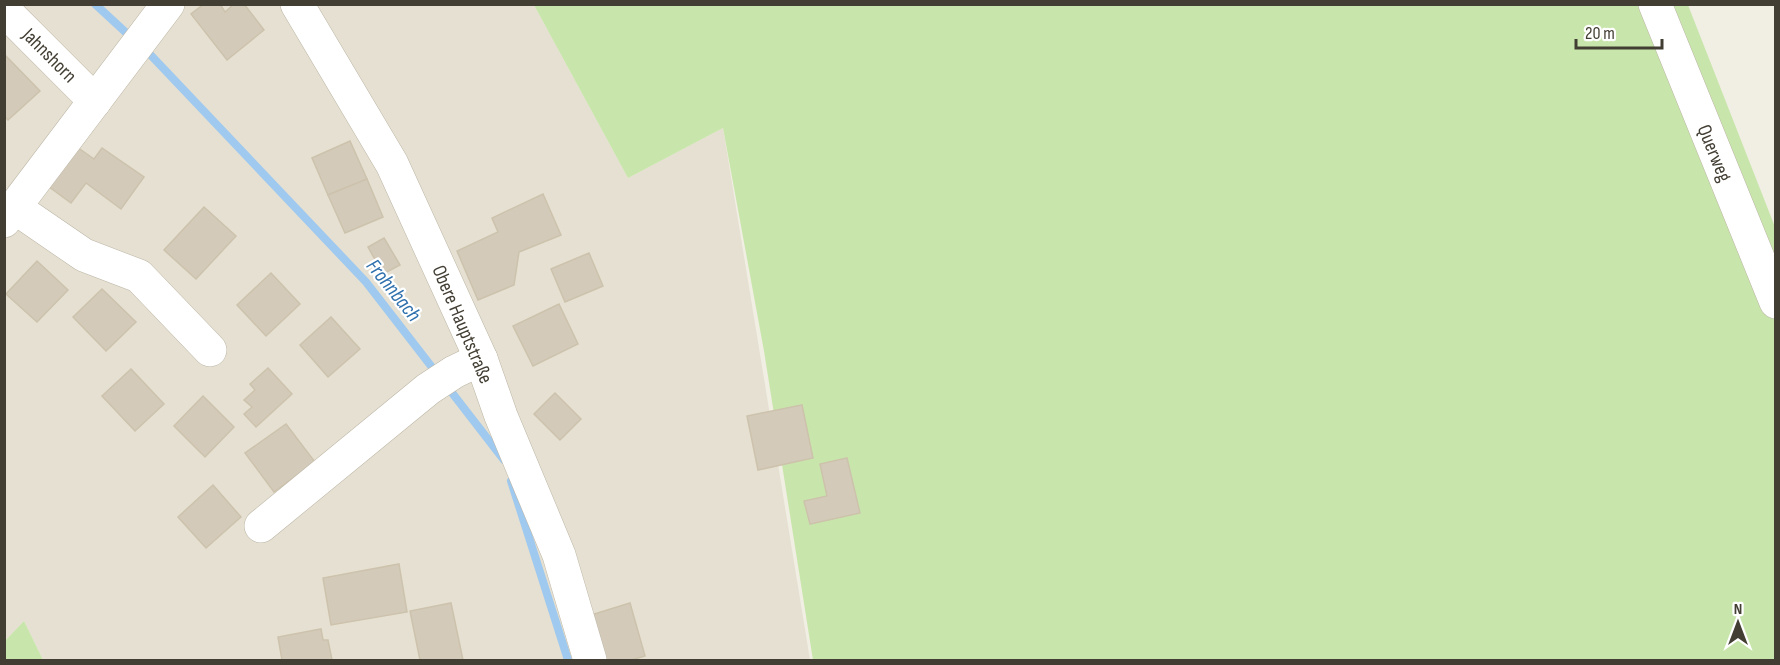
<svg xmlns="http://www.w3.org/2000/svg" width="1780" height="665" viewBox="0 0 1780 665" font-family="'Sofia Sans Condensed',sans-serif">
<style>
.residential{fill:#e5e0d1}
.green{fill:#c8e6ab}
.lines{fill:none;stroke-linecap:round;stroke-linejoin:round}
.stream{stroke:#9fc9ef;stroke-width:8}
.building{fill:#d3cab9;stroke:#cdc2ac;stroke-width:1.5}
.minor-casing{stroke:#bdb6a6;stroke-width:34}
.minor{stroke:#fff;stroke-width:33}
.labels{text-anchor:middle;stroke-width:4.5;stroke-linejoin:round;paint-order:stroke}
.street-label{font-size:20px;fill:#433e33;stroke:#fff}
.water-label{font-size:21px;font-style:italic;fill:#2f70ad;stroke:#fff}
</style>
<rect width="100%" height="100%" fill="#f1eee3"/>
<path class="residential" d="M5,5h529l94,173 95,-50 87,532h-767l-19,-39 -19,20z"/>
<g class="green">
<path d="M534,5h1154l87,222v433h-962l-49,-309 -41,-223 -95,50z"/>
<path d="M24,621l19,39h-38v-19z"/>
</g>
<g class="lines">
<g class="stream">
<path d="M95,4l39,36"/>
<path d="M144,48l222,234 72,93"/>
<path d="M446,385l58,75"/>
<path d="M511,481l57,179"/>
</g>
</g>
<g class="building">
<path d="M204,4h16l5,8 9,-8h10l20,26 -37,30 -36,-46z"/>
<path d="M5,55l35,36 -32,29 -4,-4z"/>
<path d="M350,141l17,38 -39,16 -16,-37z"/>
<path d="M77,147l17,12 8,-11 42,29 -23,32 -35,-26 -15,20 -23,-17z"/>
<path d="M367,179l16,38 -38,16 -17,-38z"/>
<path d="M543,194l18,41 -42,17 -5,33 -36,15 -21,-49 41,-19 -6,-14z"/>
<path d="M204,207l32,29 -40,43 -32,-29z"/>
<path d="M384,238l16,27 -17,9 -15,-27z"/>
<path d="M589,253l14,33 -38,16 -14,-33z"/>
<path d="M37,261l31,29 -31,32 -31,-28z"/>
<path d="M271,273l29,31 -34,32 -29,-31z"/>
<path d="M102,289l34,33 -30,29 -33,-34z"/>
<path d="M559,304l19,40 -45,22 -20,-40z"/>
<path d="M331,317l29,32 -32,28 -28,-32z"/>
<path d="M268,368l24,26 -36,33 -12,-13 8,-7 -8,-7 11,-10 -5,-6z"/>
<path d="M131,369l33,35 -29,27 -33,-35z"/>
<path d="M555,393l26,26 -21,21 -26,-26z"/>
<path d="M203,396l31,31 -29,30 -31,-31z"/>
<path d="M802,405l11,53 -55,12 -11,-54z"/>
<path d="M286,424l29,38 -41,30 -29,-39z"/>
<path d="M847,458l13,55 -50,11 -6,-23 23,-5 -7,-32z"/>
<path d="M213,485l28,32 -35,31 -28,-31z"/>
<path d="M399,564l8,48 -76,13 -8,-47z"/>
<path d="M451,603l12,57h-43l-10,-49z"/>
<path d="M630,603l15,53 -14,4h-27l-13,-45z"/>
<path d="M321,629l2,11h5l4,20h-50l-4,-23z"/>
</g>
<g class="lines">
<defs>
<g id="minor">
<path d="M297,4l95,160 89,195 20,57 58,139 31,105"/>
<path d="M1655,4l121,298"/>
<path d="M4,10l91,91"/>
<path d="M14,207l70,48 55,21 71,74"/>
<path d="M4,221l164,-217"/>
<path d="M261,526l167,-137 26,-17 27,-13"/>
</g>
</defs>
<use href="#minor" class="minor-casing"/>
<use href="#minor" class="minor"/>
</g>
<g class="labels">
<g class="street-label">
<text transform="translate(50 55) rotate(45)" y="7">Jahnshorn</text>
<text transform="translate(1715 153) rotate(68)" y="7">Querweg</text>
<text transform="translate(463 324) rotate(67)" y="7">Obere Hauptstraße</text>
</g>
<g class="water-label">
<text transform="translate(394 290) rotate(51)" y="7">Frohnbach</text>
</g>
</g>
<rect width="1780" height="665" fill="none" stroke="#433e33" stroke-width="12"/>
<g transform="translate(1738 623)" stroke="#ffffff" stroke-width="4.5" paint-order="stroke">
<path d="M0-4.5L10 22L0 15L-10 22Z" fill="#433e33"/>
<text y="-9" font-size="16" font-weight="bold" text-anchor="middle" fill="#433e33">N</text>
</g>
<path d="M1576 39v9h86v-9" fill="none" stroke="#433e33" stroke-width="3"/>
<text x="1585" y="39" font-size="18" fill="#433e33" stroke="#ffffff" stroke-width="4.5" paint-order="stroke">20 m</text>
</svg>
